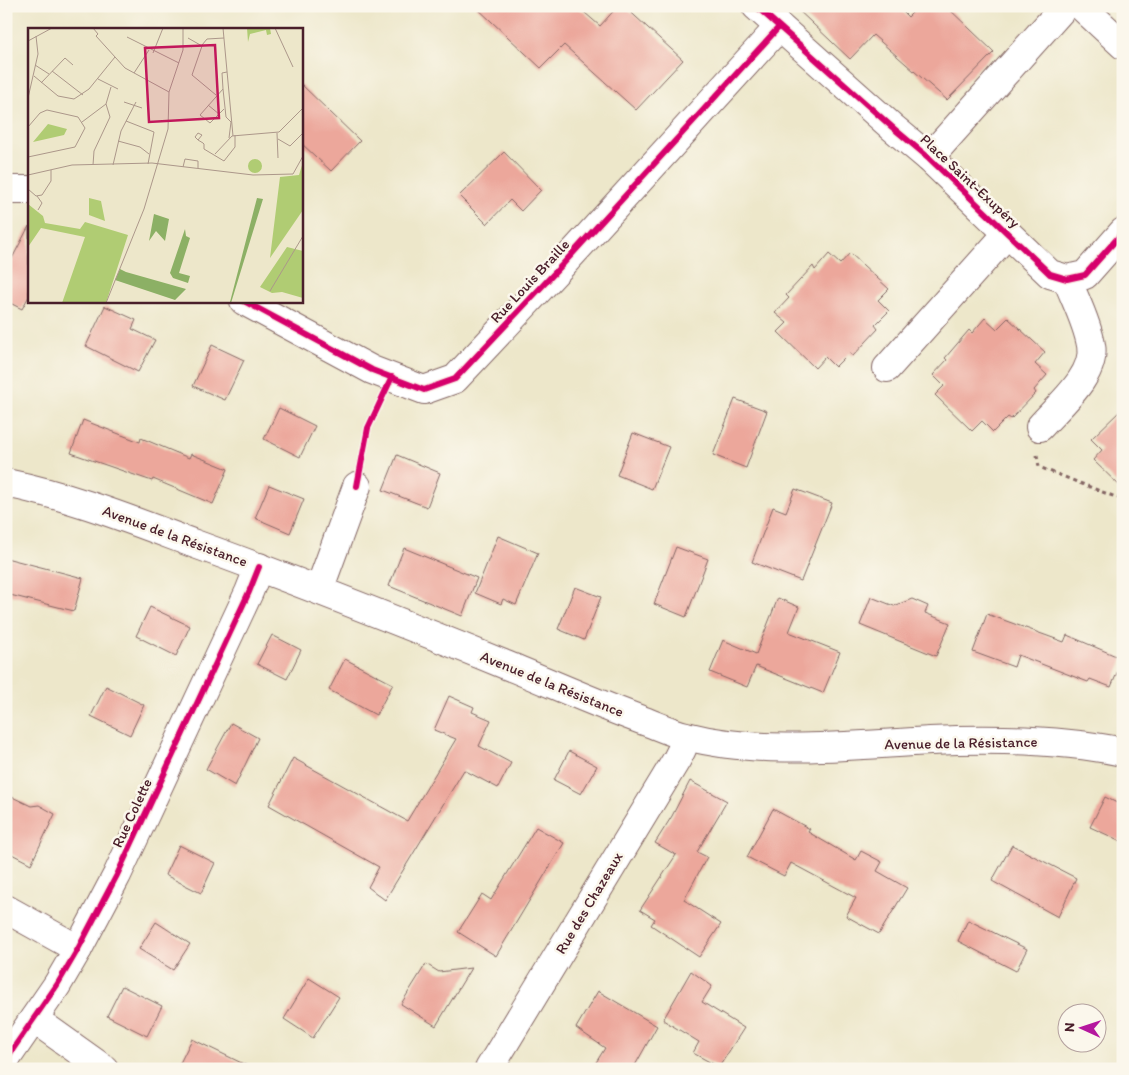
<svg xmlns="http://www.w3.org/2000/svg" width="1129" height="1075" viewBox="0 0 1129 1075" font-family="Itim,sans-serif">
<style>
.building{fill:#eca79b}
.lines{fill:none;stroke-linecap:round;stroke-linejoin:round}
.minor-casing{stroke:#836563;stroke-width:30}
.major-casing{stroke:#836563;stroke-width:30}
.path{stroke:#836563;stroke-width:3;stroke-dasharray:4 4;stroke-linecap:butt}
.minor{stroke:#fff;stroke-width:28}
.major{stroke:#fff;stroke-width:28}
.cycleway-casing{stroke:#fbf7ec;stroke-width:9}
.cycleway{stroke:#d6006c;stroke-width:6}
.labels{text-anchor:middle;stroke-width:5;stroke-linejoin:round;paint-order:stroke}
.street-label{font-size:15px;fill:#4a1f2b;stroke:#fbf7ec}
.inset-road{fill:none;stroke:#ac978a;stroke-width:1}
.view{fill:#c2185b;fill-opacity:0.15;stroke:#c2185b;stroke-width:2.5}
.inset-edge{fill:none;stroke:#4a1f2b;stroke-width:2.5}
</style>
<rect width="100%" height="100%" fill="#fbf7ec"/>
<filter id="ink" filterUnits="userSpaceOnUse"><feTurbulence type="fractalNoise" baseFrequency=".02" numOctaves="2"/><feDisplacementMap in="SourceGraphic" scale="10" xChannelSelector="R" yChannelSelector="G"/><feConvolveMatrix kernelMatrix="1 2 1 2 8 2 1 2 1" color-interpolation-filters="sRGB"/></filter>
<filter id="wash" filterUnits="userSpaceOnUse"><feTurbulence type="fractalNoise" baseFrequency=".0096" numOctaves="4" result="noise"/><feDisplacementMap in="SourceGraphic" scale="20" xChannelSelector="R" yChannelSelector="G"/><feGaussianBlur stdDeviation="1.12" result="paint"/><feColorMatrix in="noise" values="0 0 0 0 0 0 0 0 0 0 0 0 0 0 0 0 0 1.4 0 .05"/><feComposite in="paint" operator="in"/></filter>
<g filter="url(#wash)">
<rect width="100%" height="100%" fill="#ede7ca"/>
<g id="blocks">
<g class="building">
<path d="M475,6h102l23,20 18,-20h6l59,54 -47,50 -72,-65 -23,23z"/>
<path d="M794,6h103l11,11 11,-11h27l48,46 -47,48 -74,-65 -23,24z"/>
<path d="M301,84l59,57 -29,30 -30,-28z"/>
<path d="M504,152l37,38 -20,21 -11,-11 -23,24 -28,-28z"/>
<path d="M29,226v70l-7,13 -16,-8v-31z"/>
<path d="M850,253l39,36 -11,11 11,11 -14,14 3,4 -25,27 -4,-3 -14,14 -10,-10 -10,11 -37,-36 9,-9 -12,-10 14,-15 -3,-3 27,-29 2,4 14,-16 11,10z"/>
<path d="M105,306l31,14 -4,9 23,11 -17,32 -52,-26z"/>
<path d="M985,318l12,11 11,-11 37,34 -10,12 12,11 -13,15 2,3 -25,26 -3,-2 -15,15 -11,-11 -10,10 -37,-36 9,-9 -11,-11 14,-15 -2,-2 24,-28 3,3z"/>
<path d="M212,345l32,15 -19,40 -32,-14z"/>
<path d="M735,399l32,12 -21,57 -33,-13z"/>
<path d="M279,408l36,18 -15,31 -36,-18z"/>
<path d="M1123,408v81l-30,-29 9,-10 -11,-11z"/>
<path d="M83,420l57,22 1,-4 48,20 2,-4 37,15 -15,35 -60,-25 -1,2 -81,-28z"/>
<path d="M633,433l36,14 -17,42 -35,-14z"/>
<path d="M397,455l43,18 -13,34 -44,-17z"/>
<path d="M269,485l35,14 -14,34 -35,-15z"/>
<path d="M795,489l37,14 -31,78 -49,-19 21,-55 13,5z"/>
<path d="M498,536l40,17 -22,52 -13,-6 -2,5 -26,-11z"/>
<path d="M676,547l32,12 -22,58 -32,-13z"/>
<path d="M404,548l73,30 -15,38 -73,-30z"/>
<path d="M6,558l77,20 -9,33 -68,-17z"/>
<path d="M575,587l26,10 -17,43 -26,-11z"/>
<path d="M871,597l23,9 18,-7 16,7 -3,7 25,10 -14,33 -76,-31z"/>
<path d="M778,598l21,9 -10,25 51,20 -17,41 -67,-27 -9,21 -37,-15 13,-32 33,14z"/>
<path d="M150,607l40,19 -14,30 -40,-20z"/>
<path d="M987,614l77,28 3,-7 56,24 -12,28 -21,-8 -2,3 -70,-27 -4,12 -41,-15z"/>
<path d="M272,635l29,15 -14,29 -30,-15z"/>
<path d="M345,659l48,25 -17,31 -47,-25z"/>
<path d="M106,686l38,19 -14,30 -39,-19z"/>
<path d="M449,696l25,11 -2,5 19,8 -12,26 32,17 -13,25 -34,-18 -79,130 -17,-13 11,-20 -110,-62 24,-47 114,63 49,-82 -22,-9z"/>
<path d="M231,723l27,15 -23,48 -29,-17z"/>
<path d="M569,751l28,15 -16,28 -27,-14z"/>
<path d="M690,781l37,20 -30,51 10,5 -23,43 37,24 -22,33 -48,-32 4,-6 -15,-9 36,-55 -21,-12 17,-27z"/>
<path d="M6,794l25,12 8,-1 16,9 -24,50 -25,-13z"/>
<path d="M1105,797l18,9v36l-33,-15z"/>
<path d="M773,809l37,20 -2,3 48,28 5,-9 21,11 -5,9 30,17 -28,46 -33,-18 10,-18 -65,-35 -7,13 -37,-19z"/>
<path d="M536,827l28,16 -68,113 -38,-24 24,-38 9,6z"/>
<path d="M179,845l36,18 -14,30 -36,-18z"/>
<path d="M1012,845l64,33 -18,39 -66,-36z"/>
<path d="M968,920l59,29 -11,22 -58,-30z"/>
<path d="M156,922l34,22 -17,26 -34,-21z"/>
<path d="M426,964l13,8 32,-4 -35,58 -35,-22z"/>
<path d="M691,971l21,15 -10,16 42,26 -25,39 -26,-14 6,-11 -36,-22z"/>
<path d="M309,978l30,19 -26,41 -29,-19z"/>
<path d="M122,986l40,20 -15,30 -40,-20z"/>
<path d="M598,991l59,35 -24,43h-41l13,-21 -29,-20z"/>
<path d="M192,1039l62,30h-77z"/>
</g>
</g>
</g>
<g filter="url(#ink)">
<use href="#blocks" fill-opacity="0" stroke="#836563" stroke-width="1"/>
<g class="lines">
<defs>
<g id="minor">
<path d="M756,6l136,121 37,31 121,116 17,5 18,-4 38,-43"/>
<path d="M1081,6l42,39"/>
<path d="M929,158l136,-152"/>
<path d="M6,190h23"/>
<path d="M244,301l128,69 52,20 31,-11 107,-114 217,-238"/>
<path d="M887,368l120,-134"/>
<path d="M1040,427c18,-21 57,-52 51,-82 -4,-23 -16,-45 -24,-66"/>
<path d="M319,590l38,-104"/>
<path d="M6,909l72,40"/>
<path d="M34,1019l70,50"/>
<path d="M6,1059l51,-74 21,-36 39,-74 132,-283 10,-25"/>
<path d="M489,1069l188,-310 5,-10 3,-13"/>
</g>
<path id="major" d="M6,483c65,13 127,38 189,61 105,38 208,79 311,121 47,19 93,40 141,57 13,5 26,11 39,14 76,20 166,9 244,5 65,-3 129,-2 193,11"/>
</defs>
<use href="#minor" class="minor-casing"/>
<use href="#major" class="major-casing"/>
<path class="path" d="M1037,455l2,12 84,33"/>
<use href="#minor" class="minor"/>
<use href="#major" class="major"/>
<defs>
<g id="cycleway">
<path d="M756,6l136,121 37,31 121,116 17,5 18,-4 38,-43"/>
<path d="M244,301l128,69 52,20 31,-11 107,-114 217,-238"/>
<path d="M357,486l11,-58 24,-51"/>
<path d="M6,1059l51,-74 21,-36 39,-74 132,-283 10,-25"/>
</g>
</defs>
<use href="#cycleway" class="cycleway-casing"/>
<use href="#cycleway" class="cycleway"/>
</g>
</g>
<g class="labels">
<g class="street-label">
<text transform="translate(970 181) rotate(43)" y="5">Place Saint-Exupéry</text>
<text transform="translate(530 281) rotate(-47)" y="5">Rue Louis Braille</text>
<text transform="translate(175 536) rotate(20)" y="5">Avenue de la Résistance</text>
<text transform="translate(552 684) rotate(22)" y="5">Avenue de la Résistance</text>
<text transform="translate(961 743) rotate(-1)" y="5">Avenue de la Résistance</text>
<text transform="translate(132 813) rotate(-65)" y="5">Rue Colette</text>
<text transform="translate(589 903) rotate(-59)" y="5">Rue des Chazeaux</text>
</g>
</g>
<g transform="translate(28 28)">
<rect width="275" height="275" fill="#ede7ca"/>
<path d="M219,0h23l1,6 -4,1 -1,-5 -16,4 -2,8zM20,96l19,5 -3,6 -31,7zM220 138a7 7 0 1 1 14 0a7 7 0 1 1-14 0ZM275,134v48l-33,48 10,-81 19,-2zM61,170l12,3 4,20 -16,-6zM0,176l15,12 2,7 35,6 5,-7 43,13 -22,68h-44l23,-66 -44,-9 -13,19zM259,219l16,4v47l-21,-6 -10,1 -12,-6z" fill="#b0cc73"/>
<path d="M229,170l6,1 -32,104 -1,-1zM126,186l15,5 -4,22 -9,-10 -7,10zM157,201l1,7 4,2 -11,35 11,3 -2,7 -15,-5 -3,-5zM92,241l6,3 60,17 -11,11 -60,-20z" fill="#8cb065"/>
<path class="inset-road" d="M65,0l5,6 -2,2 29,32 44,24M195,0l10,108M247,0l18,39M99,9l52,26M160,10l14,8 -10,29 24,20M0,13l24,-13M174,17l5,-6 17,-1M125,25l10,-25M7,37l14,9M24,43l31,24M199,44l-5,1 1,16 3,28 5,5M106,45l15,-23M6,48l24,20 16,3 15,-10 26,-32M70,51l20,10M13,55l24,-25 8,7M0,70l10,-44 -2,-18M96,74l18,6M180,77l11,9 5,-5M191,86l-9,9 -10,-8 23,-26M98,93l28,11 -6,32M54,94l24,-18M0,99l12,-14 7,-3 31,7 7,11 -10,19 -47,10M249,105l1,25M201,110l2,-16M250,111l12,7 13,-13M170,112l4,-5 -4,-2 -3,4 3,3 5,3 1,1v5l20,12 11,-14v-12M90,113l22,6 9,7M187,126l17,-18 47,-4 24,-24M65,137l1,-14 16,-34 -4,-13 5,-17M85,137l8,-34 15,-29M155,139l2,-8 13,2v7M0,147l44,-10 80,-2 101,12 40,-1 10,-18M0,161l8,7 6,-1 9,-14v-11M9,168l5,7 -4,7M242,263l33,-55M78,275l38,-94 24,-80 1,-37 14,-42v-22"/>
<path class="view" d="M187,17l4,73 -70,4 -4,-74z"/>
<rect width="275" height="275" class="inset-edge"/>
</g>
<rect width="1129" height="1075" fill="none" stroke="#fbf7ec" stroke-width="25"/>
<g transform="translate(1082 1028) rotate(273)"><circle r="24" fill="#fbf7ec" stroke="#b4a19f"/>
<path d="M0-4L9 19L0 12L-9 19Z" fill="#b5179e"/>
<text y="-8" font-size="14" font-weight="bold" text-anchor="middle" fill="#4a1f2b">N</text>
</g>
</svg>
